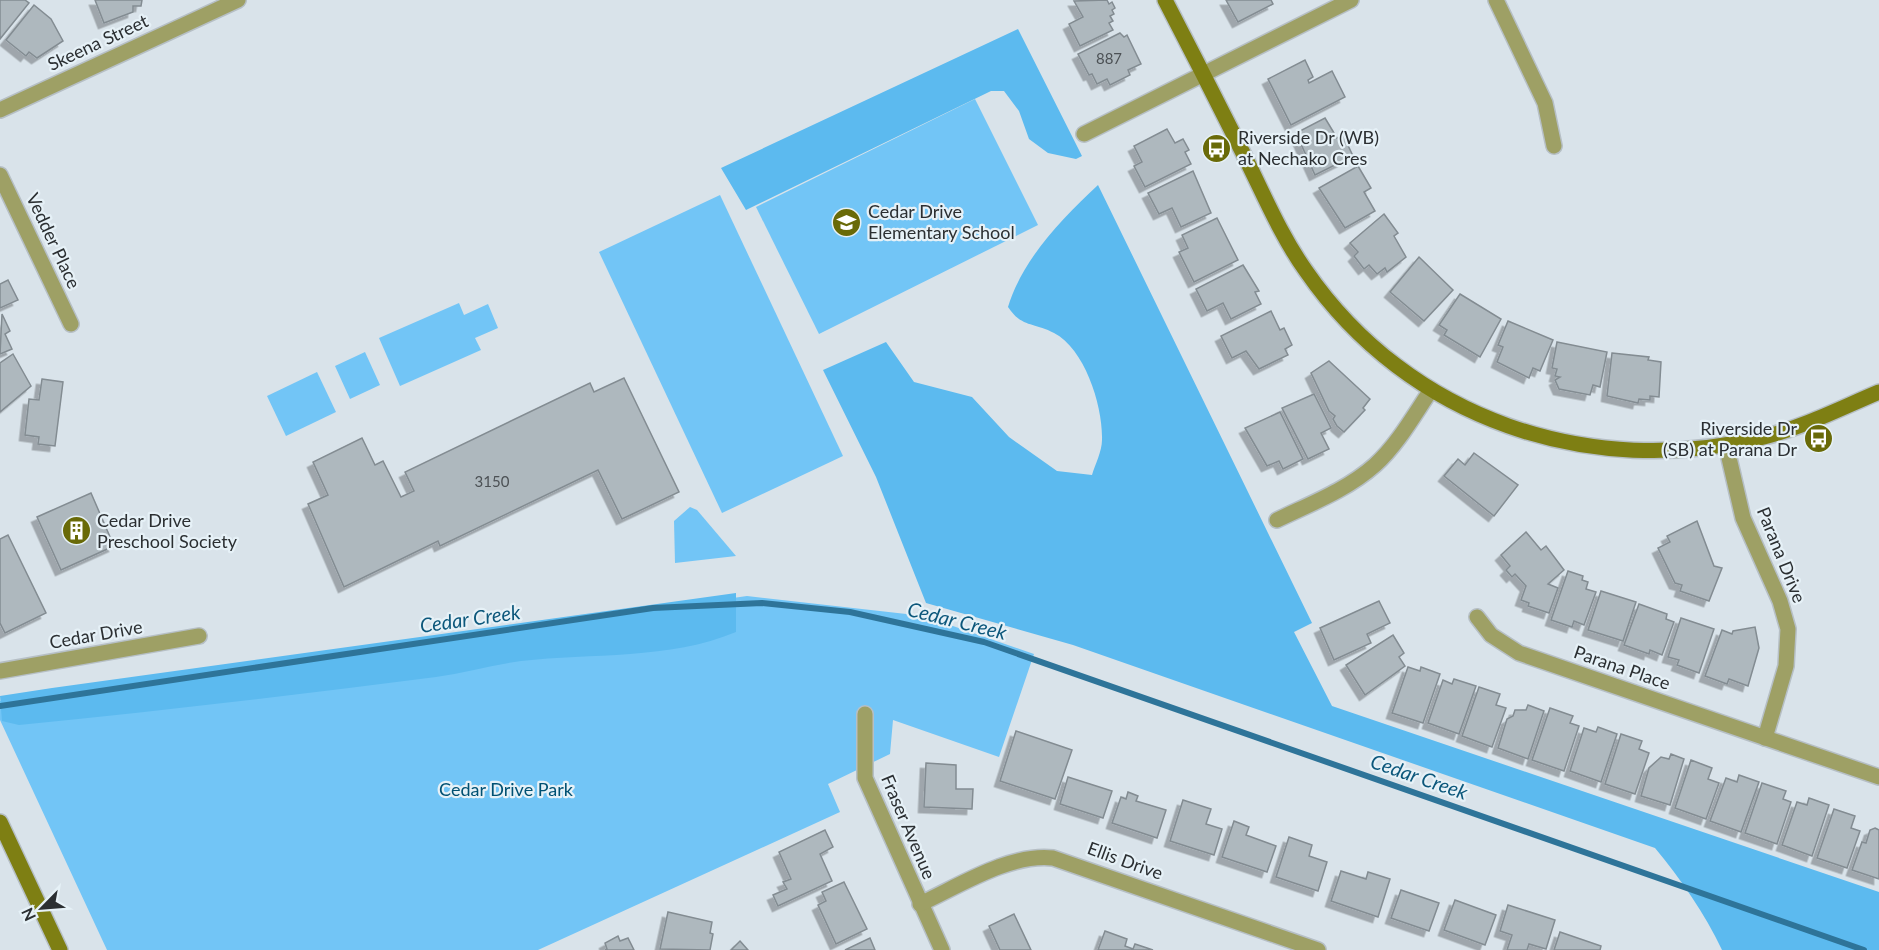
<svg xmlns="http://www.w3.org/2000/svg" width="1879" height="950" viewBox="0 0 1879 950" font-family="Lato,sans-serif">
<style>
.green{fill:#72c5f6}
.forest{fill:#5cbaef}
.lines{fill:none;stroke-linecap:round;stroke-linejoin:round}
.stream{stroke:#2e7499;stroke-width:6}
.building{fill:#aeb8be;stroke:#838c92;stroke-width:1.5;filter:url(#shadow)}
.street-casing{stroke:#b6bfc5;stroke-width:18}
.secondary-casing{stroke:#b6bfc5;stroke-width:18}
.street{stroke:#9ea065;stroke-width:15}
.secondary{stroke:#7e7f13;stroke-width:15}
.labels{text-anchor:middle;stroke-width:4.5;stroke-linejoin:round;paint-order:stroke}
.number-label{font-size:15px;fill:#4c5155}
.street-label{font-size:18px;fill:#2b2f32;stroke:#e6f1f7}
.poi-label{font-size:18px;fill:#2b2f32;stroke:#e6f1f7;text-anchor:start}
.park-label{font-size:18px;fill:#005173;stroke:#e6f1f7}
.water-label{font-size:20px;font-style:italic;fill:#0c577b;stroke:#e6f1f7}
</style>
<defs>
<filter id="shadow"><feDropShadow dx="-5.5" dy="5.5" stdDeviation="0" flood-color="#0004"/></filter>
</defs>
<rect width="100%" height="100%" fill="#d9e3ea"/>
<g class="green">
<path d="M975,99l63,126 -219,109 -63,-127z"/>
<path d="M720,195l123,261 -121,57 -123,-261z"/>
<path d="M459,303l5,12 24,-11 10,24 -23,10 6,12 -81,36 -21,-48z"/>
<path d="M365,352l15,33 -30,14 -15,-33z"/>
<path d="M317,372l19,40 -50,24 -19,-40z"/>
<path d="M690,507l7,3 39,46 -61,7 -1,-42z"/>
<path d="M747,596l177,20 110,38 -35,103 -106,-37 -3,34 -62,30 12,28 -302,138h-431l-107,-230v-19z"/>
</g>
<g class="forest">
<path d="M1018,29l64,127 -6,3 -28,-6 -19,-14 -10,-28 -15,-20h-13l-245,119 -25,-42z"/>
<path d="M1098,185l214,438 -18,9 38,74 547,186v58h-157c-17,-36 -42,-72 -67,-102l-582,-203 -147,-42 -50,-126 -53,-107 63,-28 28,40 58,15 37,40 48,34 35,4c3,-10 10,-24 10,-35 1,-34 -17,-91 -48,-107 -21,-11 -32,-5 -46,-26 15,-49 54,-88 90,-122z"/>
<path d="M736,593v39c-67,28 -144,21 -215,29 -29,4 -57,12 -85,16 -139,18 -278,34 -417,48l-17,-4 -2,-25 52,-8z"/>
</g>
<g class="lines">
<path class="stream" d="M0,706l653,-98 109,-5 88,9 134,30 880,308"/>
</g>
<g class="building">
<path d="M0,0h25l4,3 -29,36z"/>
<path d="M95,0h47l-1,6h-8v6l-29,11z"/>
<path d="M1107,0l2,4 3,-2 3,6 -3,2 2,4 -4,2 3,5 -4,2 4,7 -33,16 -11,-22 14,-7 -9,-16z"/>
<path d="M1226,0h45l2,4 -35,18z"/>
<path d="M34,5l17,14 12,22 -26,17 -8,-6 -3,4 -20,-16z"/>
<path d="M1120,33l4,4 3,-2 14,29 -13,6 2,5 -20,10 -3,-6 -10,5 -5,-10 -3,1 -11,-21z"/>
<path d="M1305,60l8,17 -5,3 1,3 23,-12 13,26 -54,28 -23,-46z"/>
<path d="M1325,118l12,20 6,-3 10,21 -38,19 -19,-42z"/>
<path d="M1167,129l8,14 8,-4 6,11 -4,2 6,12 -46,23 -11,-21 8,-4 -8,-16z"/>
<path d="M1358,166l13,22 -7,4 11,19 -30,17 -26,-40z"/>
<path d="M1193,171l18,42 -30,14 -9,-19 -13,6 -11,-21z"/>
<path d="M1384,214l14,19 -4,3 12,21 -19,15 -2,-4 -8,6 -8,-9 -5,4 -10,-13 4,-4 -8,-9z"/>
<path d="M1217,218l21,42 -44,22 -15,-30 9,-4 -6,-13z"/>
<path d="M1419,257l34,33 -29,31 -34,-29z"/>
<path d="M1243,265l16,26 -4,1 6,12 -30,15 -8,-16 -16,8 -11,-22z"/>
<path d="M8,280l10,20 -18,8v-24z"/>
<path d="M1460,294l41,25 -21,38 -36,-22 3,-5 -8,-5z"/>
<path d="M1271,311l9,19 4,-2 8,17 -7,4 3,6 -29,14 -13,-18 -14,7 -11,-22z"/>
<path d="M2,314l8,17 -5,3 7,15 -12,5z"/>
<path d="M1508,321l45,19 -13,31 -7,-3 -4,10 -32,-16 6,-15 -5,-2z"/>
<path d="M1557,342l50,10 -7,35 -7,-2 -3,10 -31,-6 -4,-9 5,-3 -5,-1 2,-7 -5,-1z"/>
<path d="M1612,353l37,4 -1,3 13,2 -2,35 -9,-1v4l-11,-1 -1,4 -31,-7z"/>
<path d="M13,354l18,32 -31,26v-49z"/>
<path d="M1329,361l41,38 -7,9 2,2 -21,22 -7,-6 -4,-7 2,-3 -6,-5 -18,-38z"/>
<path d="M624,378l55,114 -57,27 -24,-49 -158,76 -2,-5 -94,46 -36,-83 20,-9 -15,-33 49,-24 13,27 8,-4 18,36 13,-6 -9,-19 185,-89 4,9z"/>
<path d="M42,379l21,3 -8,64 -17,-2 1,-7 -14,-2 4,-36 10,1z"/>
<path d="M1314,394l17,34 -10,5 8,16 -21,10 -26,-51z"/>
<path d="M1280,412l23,47 -20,10 -4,-8 -12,5 -22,-38z"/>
<path d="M1474,453l44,32 -24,31 -50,-40 14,-17 7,6z"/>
<path d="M91,493l23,53 -53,24 -24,-53z"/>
<path d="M1697,521l17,45 8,2 -13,33 -29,-10 2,-6 -7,-2 -17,-35 12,-6 -3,-6z"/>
<path d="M1526,532l15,18 5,-4 18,24 -16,14 10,4 -9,25 -21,-7 1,-3 -8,-3 5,-14 -11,-12 -3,3 -6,-7 4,-4 -9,-11z"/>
<path d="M8,535l38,78 -41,20 -5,-10v-84z"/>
<path d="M1568,571l15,5 -1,4 6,2 -2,7 10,3 -12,33 -10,-4 -2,6 -21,-7z"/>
<path d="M1601,591l35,11 -13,39 -35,-11z"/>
<path d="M1379,601l11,22 -23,11 4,9 -37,17 -14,-32z"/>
<path d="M1639,604l28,10 -1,5 8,3 -12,33 -12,-5 -1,4 -25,-9z"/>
<path d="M1681,618l33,11 -15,44 -22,-8 2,-5 -11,-3z"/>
<path d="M1755,627l4,21 -11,38 -19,-7 -2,5 -22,-8 17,-46 10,4 1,-3z"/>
<path d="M1393,635l11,18 -5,4 6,9 -40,29 -19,-30z"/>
<path d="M1408,667l12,4 1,-4 19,7 -17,49 -31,-10z"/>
<path d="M1454,679l22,7 -17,48 -31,-11 15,-43 9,4z"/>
<path d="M1479,687l21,7 -4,11 10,3 -14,39 -30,-11z"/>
<path d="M1528,705l16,6 -16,48 -30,-11 9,-29 6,-3 2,-6h11z"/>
<path d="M1550,708l23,8 -3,7 9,3 -15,45 -32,-11z"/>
<path d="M1598,727l19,7 -16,48 -31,-11 14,-43 12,4z"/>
<path d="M1016,731l56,19 -17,49 -55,-18z"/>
<path d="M1621,734l21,7 -3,8 10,4 -14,41 -30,-10z"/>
<path d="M1671,754l13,5 -14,46 -29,-9 8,-28 12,-11 8,2z"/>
<path d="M1691,760l21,8 -4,11 11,4 -13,36 -31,-11z"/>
<path d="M926,763l30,2v24h17l-1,20 -48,-2z"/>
<path d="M1739,775l20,7 -18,50 -31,-11 16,-43 11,4z"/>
<path d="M1068,777l44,14 -9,27 -43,-14z"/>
<path d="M1762,783l24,8 -3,8 8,3 -14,42 -32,-11z"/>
<path d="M1128,792l10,4 -2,5 30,9 -9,28 -45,-15 9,-26 5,2z"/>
<path d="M1809,798l20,7 -17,51 -30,-11 15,-43 10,3z"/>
<path d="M1183,800l28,9 -5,15 16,5 -8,26 -44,-14z"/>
<path d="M1834,809l21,7 -4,12 9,3 -13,37 -30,-10z"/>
<path d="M1234,821l15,6 -3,8 30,11 -9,26 -45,-15z"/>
<path d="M1875,828l4,2v49l-27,-9 10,-28 4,1 4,-13z"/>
<path d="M825,830l8,17 -13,7 12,27 -54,25 -5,-11 14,-6 -4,-7 8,-3 -12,-27z"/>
<path d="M1289,837l23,8 -3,11 18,6 -9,29 -42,-14z"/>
<path d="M1341,871l25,8 2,-7 22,7 -12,38 -47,-16z"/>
<path d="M844,882l23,47 -31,15 -18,-39 8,-4 -4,-9z"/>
<path d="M1401,890l38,13 -10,28 -38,-13z"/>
<path d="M1455,900l41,15 -11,30 -41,-15z"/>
<path d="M1508,905l47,15 -9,29 -17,-5 -2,6h-20l5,-15 -12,-4z"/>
<path d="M668,912l44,10 -2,11 3,1 -3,16 -50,-1z"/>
<path d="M1014,914l17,36h-31l-11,-24z"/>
<path d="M1105,931l22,8 -2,7 8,3 2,-5 18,6h-55z"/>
<path d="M1560,932l41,14 -1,4h-46z"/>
<path d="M618,936l2,5 8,-3 6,12h-29l2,-1 -2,-6z"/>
<path d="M870,938l5,12h-30z"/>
<path d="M740,941l8,9h-17z"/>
</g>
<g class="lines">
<defs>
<g id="street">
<path d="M1496,0l49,103 9,43"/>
<path d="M0,110l238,-110"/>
<path d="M1084,134l267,-134"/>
<path d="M0,175l71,149"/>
<path d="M1726,445l17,73 37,83 8,28 -2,37 -21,72"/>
<path d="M1277,520c33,-16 70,-30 98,-55 23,-21 39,-50 56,-75"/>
<path d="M1477,617l14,18 28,18 360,124"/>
<path d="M0,671l199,-35"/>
<path d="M865,714v64l77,172"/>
<path d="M920,904c39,-18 90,-51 133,-46l265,92"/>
</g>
<g id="secondary">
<path d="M1165,0c27,52 54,105 80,157 19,38 36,79 61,114 103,149 284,209 458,166 40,-10 77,-29 115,-45"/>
<path d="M0,822l60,128"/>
</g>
</defs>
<use href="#street" class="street-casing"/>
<use href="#secondary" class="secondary-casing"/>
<use href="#street" class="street"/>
<use href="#secondary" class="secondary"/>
</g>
<defs>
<symbol id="bus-disc" viewBox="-11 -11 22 22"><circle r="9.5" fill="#696a08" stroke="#e6f1f7"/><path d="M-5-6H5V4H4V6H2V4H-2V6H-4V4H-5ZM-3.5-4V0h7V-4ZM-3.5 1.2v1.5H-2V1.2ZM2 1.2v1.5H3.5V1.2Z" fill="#fff"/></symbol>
<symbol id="school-disc" viewBox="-11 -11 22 22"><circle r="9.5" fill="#696a08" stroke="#e6f1f7"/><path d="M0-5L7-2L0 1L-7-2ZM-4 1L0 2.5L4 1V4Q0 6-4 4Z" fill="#fff"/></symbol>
<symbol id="building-disc" viewBox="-11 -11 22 22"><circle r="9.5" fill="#696a08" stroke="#e6f1f7"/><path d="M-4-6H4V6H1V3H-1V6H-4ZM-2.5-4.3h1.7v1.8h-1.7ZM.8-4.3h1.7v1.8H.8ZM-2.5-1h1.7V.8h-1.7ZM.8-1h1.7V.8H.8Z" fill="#fff"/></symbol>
</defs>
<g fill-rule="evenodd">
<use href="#bus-disc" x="1200" y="132" width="33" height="33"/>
<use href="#school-disc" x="830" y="206" width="33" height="33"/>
<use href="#bus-disc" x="1802" y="422" width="33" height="33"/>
<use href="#building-disc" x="60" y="514" width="33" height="33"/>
</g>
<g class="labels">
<g class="number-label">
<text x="1109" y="64">887</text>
<text x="492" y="487">3150</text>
</g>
<g class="street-label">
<text transform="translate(98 43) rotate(-25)" y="6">Skeena Street</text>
<text transform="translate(53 241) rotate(65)" y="6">Vedder Place</text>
<text transform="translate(1781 555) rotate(68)" y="6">Parana Drive</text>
<text transform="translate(96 635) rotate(-10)" y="6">Cedar Drive</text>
<text transform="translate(1622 668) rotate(19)" y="6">Parana Place</text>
<text transform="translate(908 827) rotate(67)" y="6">Fraser Avenue</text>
<text transform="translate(1125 861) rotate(20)" y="6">Ellis Drive</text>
</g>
<g class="poi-label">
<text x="1238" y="144">Riverside Dr (WB)<tspan x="1238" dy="21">at Nechako Cres</tspan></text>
<text x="868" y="218">Cedar Drive<tspan x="868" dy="21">Elementary School</tspan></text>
<text x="1797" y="435" text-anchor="end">Riverside Dr<tspan x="1797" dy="21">(SB) at Parana Dr</tspan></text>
<text x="97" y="527">Cedar Drive<tspan x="97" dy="21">Preschool Society</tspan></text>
</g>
<g class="park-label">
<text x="506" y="796">Cedar Drive Park</text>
</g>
<g class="water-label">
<text transform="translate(470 619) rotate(-8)" y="7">Cedar Creek</text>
<text transform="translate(957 621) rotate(14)" y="7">Cedar Creek</text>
<text transform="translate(1419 777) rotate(19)" y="7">Cedar Creek</text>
</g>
</g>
<g transform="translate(42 908) rotate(245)" stroke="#e6f1f7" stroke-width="4.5" paint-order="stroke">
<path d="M0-4.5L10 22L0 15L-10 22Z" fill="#2b2f32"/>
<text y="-9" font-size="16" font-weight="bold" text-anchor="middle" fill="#2b2f32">N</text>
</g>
</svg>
